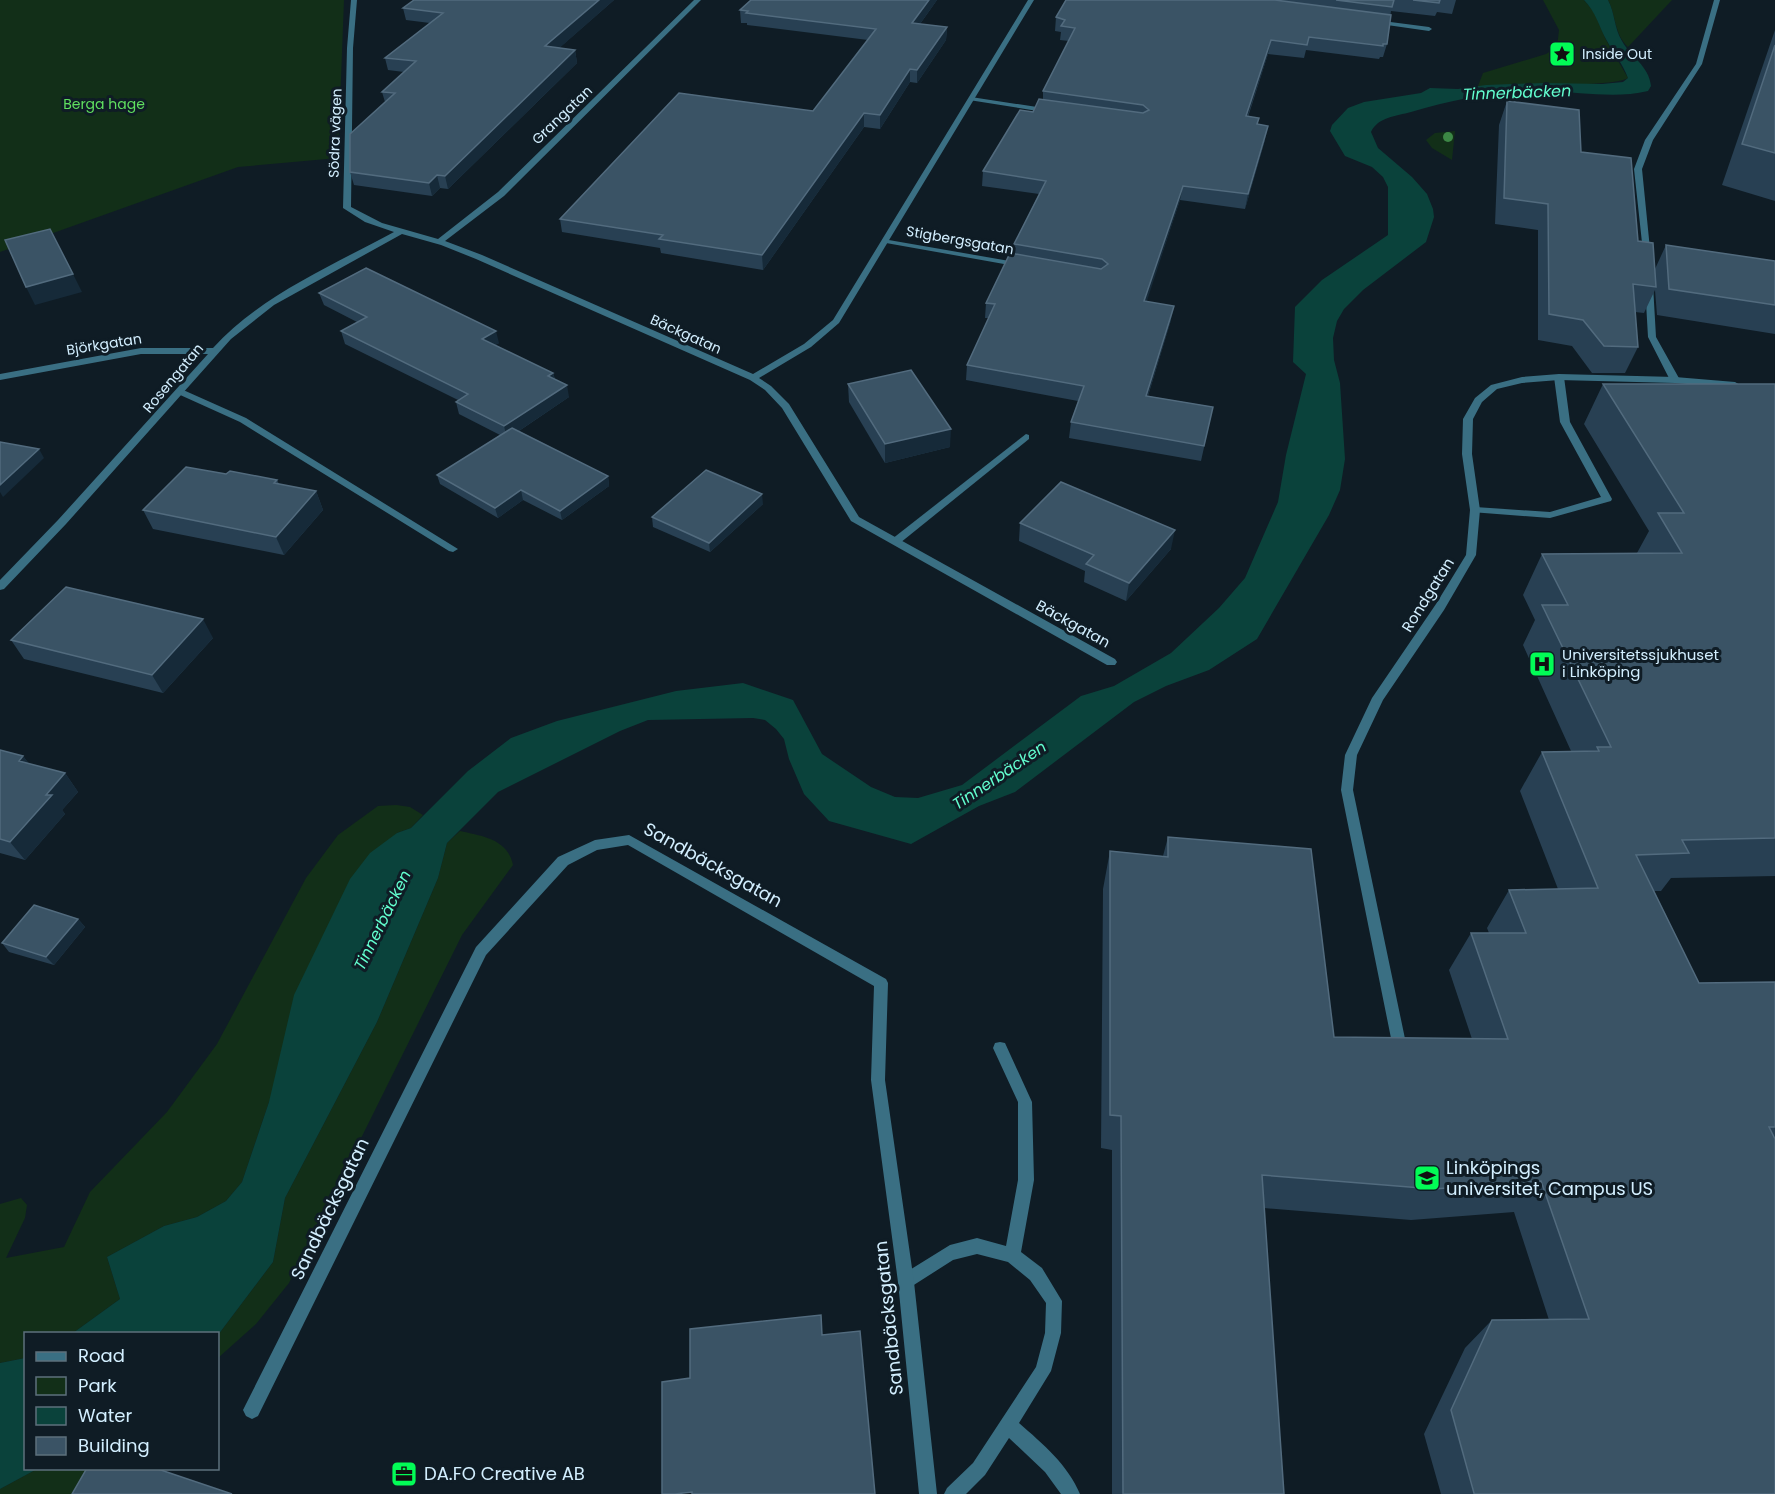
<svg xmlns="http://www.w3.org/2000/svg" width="1775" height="1494" viewBox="0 0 1775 1494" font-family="Poppins,sans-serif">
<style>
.green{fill:#122f18}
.water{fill:#0a423b}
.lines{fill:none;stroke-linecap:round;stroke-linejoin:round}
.service{fill:#3a6f83;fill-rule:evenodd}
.minor{fill:#3a6f83;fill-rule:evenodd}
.tree{fill:#3c8745}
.wall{fill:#284053}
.shaded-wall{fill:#162a39}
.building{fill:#3a5365;stroke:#526b7e;stroke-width:1.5}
.labels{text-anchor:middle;stroke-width:6;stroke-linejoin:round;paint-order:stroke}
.far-poi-label{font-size:14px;fill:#d3efff;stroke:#0f1c25;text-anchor:start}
.far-park-label{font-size:14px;fill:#60df5f;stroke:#0f1c25}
.far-street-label{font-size:14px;fill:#d3efff;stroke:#0f1c25}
.street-label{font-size:15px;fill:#d3efff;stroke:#0f1c25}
.poi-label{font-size:15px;fill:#d3efff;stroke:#0f1c25;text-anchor:start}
.water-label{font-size:16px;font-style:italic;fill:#62fecf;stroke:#0f1c25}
.near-street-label{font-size:18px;fill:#d3efff;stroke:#0f1c25}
.near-poi-label{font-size:18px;fill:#d3efff;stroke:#0f1c25;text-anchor:start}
</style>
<rect width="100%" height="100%" fill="#0f1c25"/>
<g class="green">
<path d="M0,0h344l-6,158 -100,9 -238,85z"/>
<path d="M1543,0h41l10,12 12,28 22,38c-12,9 -126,8 -150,8l5,-13 63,-19 11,-7 2,-17z"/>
<path d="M1608,0h64l-44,47c-14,-13 -12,-32 -20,-47z"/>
<path d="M1455,131l-3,29 -20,-12 -6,-8 9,-7z"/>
<path d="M396,805l14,2 13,8 -12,13 -14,5 -128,269 -27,80 -16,19 -29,16 -33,9 -57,31 13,42 -47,34 -47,1 -1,24 -25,5v-159l21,-6 6,7 -2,13 -19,40 58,-11 26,-55 77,-80 50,-68 89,-166 32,-43 40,-29z"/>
<path d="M460,831c22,5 48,8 53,34l-51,70 -173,348 -33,41 -38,34v-23l55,-73 12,-64 92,-176 61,-144 9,-35z"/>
<path d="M37,1469h51l-14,25h-74v-5z"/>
</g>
<g class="water">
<path d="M1584,0h24c7,13 6,28 14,41 9,16 27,25 29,45l-3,5c-33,8 -67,1 -101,0 -47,-1 -92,8 -136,21 -15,4 -33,5 -40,20l7,16 34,29 15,17 6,15 1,8 -8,25 -63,48 -19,19 -7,12 -4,17 1,22 6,23 5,76 -5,31 -11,25 -72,124 -48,31 -43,16 -32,16 -119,90 -36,14 -68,38 -82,-23 -25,-27 -15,-35 -5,-20 -8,-10 -11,-9 -12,-2 -105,2 -28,11 -122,61 -51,51 -9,35 -61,144 -92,176 -12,64 -55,73 -145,-2 47,-34 -13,-42 57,-31 33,-9 29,-16 16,-19 27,-80 25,-107 56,-116 20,-26 27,-20 14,-5 57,-57 43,-33 46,-17 119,-30 67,-8 50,17 29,54 49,33 24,10 23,1 44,-13 119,-89 33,-10 57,-33 48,-45 26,-30 33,-76 8,-47 20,-81 -13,-12 2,-55 27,-27 66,-45v-48l-5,-10 -11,-10 -27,-11 -15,-25 2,-6 16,-17 16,-6 57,-9 9,-5 28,1 28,-4 58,-2 58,1 21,-2 5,-4c-5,-14 -14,-24 -21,-37 -8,-14 -11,-29 -23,-41z"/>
<path d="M25,1358l1,110 11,1 -37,20v-126z"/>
</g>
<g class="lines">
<g class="service">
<path d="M1714,0h6l-18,64 -49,76 -11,29 9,90 -7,2 -10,-92 11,-29 51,-76z"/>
<path d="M971,97l79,12 4,2 -4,2 -81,-13v-2z"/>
<path d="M883,239l138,24 4,2 -4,2 -135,-24 -4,-2z"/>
<path d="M1649,282l4,3 3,52 24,43 -2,2 -3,1 -5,-3 -22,-43 -3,-52z"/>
<path d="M1559,374l5,3 6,45 42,77 -1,2 -61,17 -79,-6 -1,-2 5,-3 75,5 51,-15 -41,-75 -6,-45z"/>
<path d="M181,389l65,29 212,131 -5,3 -4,-1 -209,-129 -62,-28 -2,-2z"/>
<path d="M1026,434l3,1v4l-129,104h-8l-1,-2 1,-2z"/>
<path d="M1000,1042l5,1 27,59 2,78 -13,72 21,16 20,33 -1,32 -10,38 -32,52c24,21 49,42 61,71h-19l-16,-22 -36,-34 -24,37 -19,19h-22l3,-6 26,-25 63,-96 9,-34 1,-30 -16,-23 -22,-18 -31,-8 -24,6 -47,30 -6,-2 -2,-6 2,-6 50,-31 27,-7 29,8 12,-66v-78l-25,-54 2,-5z"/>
</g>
<g class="minor">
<path d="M351,0h6l-4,48 -2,159 31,16 56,16 60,-47 196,-192h7l-197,196 -59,45 37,14 271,119 51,-30 29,-24 195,-320h6l-195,323 -28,24 -52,31 12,8 18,18 70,113 256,142 2,3 -2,3h-8l-256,-144 -69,-113 -17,-18 -15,-10 -274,-121 -35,-14 -39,-11 -128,71 -43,34 -165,185 -62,65 -4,1v-10l58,-60 150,-166h-67l-141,26v-6l141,-26h72c47,-52 120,-83 181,-116l-29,-10 -22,-14 4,-160z"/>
<path d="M1375,20l54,7 3,2 -3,2 -56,-8 -1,-1z"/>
<path d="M1559,374l116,3 60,5 5,3 -5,3 -60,-5 -116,-3 -37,3 -25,6 -15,13 -9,17 -1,35 8,56 -4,45 -32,55 -61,90 -26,55 -4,35 55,263 -2,5 -5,1 -5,-1 -2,-5 -53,-263 4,-35 27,-57 64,-94 30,-49 4,-45 -8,-56 1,-35 12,-21 16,-13 31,-8z"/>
<path d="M629,835l257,144 2,4 -3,97 29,202 23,212h-18l-21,-212 -27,-202 3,-94 -246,-141 -31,5 -29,15 -82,90 -228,461 -6,3 -6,-3 -3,-6 3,-6 230,-457 82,-90 37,-17z"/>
</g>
</g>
<circle class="tree" cx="1448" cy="137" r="5"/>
<g class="wall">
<path d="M414,0h200l-55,48 16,2 2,13 -129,126 -8,-1 -8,8 -78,-11 -4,-13 35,-70 -3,-10 22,-20 -16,-2 -3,-12 45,-35 -24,-3 -3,-12z"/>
<path d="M751,0h186l-17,24 27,3 -1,13 -29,43 -7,-1 -30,47 -16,-2 -101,143 -102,-17 -1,-5 -98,-16 -2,-13 253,-108 55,-71 -121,-15v-2h-6l-1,-13z"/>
<path d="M1066,0h390l-4,14 -15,-2 -2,4 -44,-5 -4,33 -4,13h-3l-1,2 -73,-9 -2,8 -36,-4 -20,63 11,1 -2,7 8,15 -20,69 -65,-9 -34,101 25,19 -23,76 65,11 -12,54 -132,-23 2,-16 7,-21 -112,-21 1,-15 22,-47h-4l1,-15 28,-49v-10l25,-50 -57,-8 1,-15 60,-72v-8l26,-50 -9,-1 1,-8 -6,-1 1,-14z"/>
<path d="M1775,30v171l-53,-16z"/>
<path d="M1507,101l74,51 74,117 11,-24 109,16v73l-118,-19 -2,-25 -11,23 -9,-1 3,35 -13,26h-33l-20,-27 -34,-6v-110l-43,-6 4,-99z"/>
<path d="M319,293l180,50 -4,2 58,28 2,6 14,18 -50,34 89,45 1,10 -47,34 -39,-20 -25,18 -58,-34 -3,-9 63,-40 -41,-21 -3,-12 2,-2 -113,-56 -4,-13 16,-9 -33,-17z"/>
<path d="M848,384l102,63 -65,16 -36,-61z"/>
<path d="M1603,384h172v492l-104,2 -10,13h-7l45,92 76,-1v512h-334l-17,-60 41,-86 27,-28h57l-35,-108 -103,8 -147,-12 20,286h-172v-344l-11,-2 2,-259 7,-38 53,5 5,-19 166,200 138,2 -23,-69 22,-37h18l-2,-5 22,-38 49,-1 -38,-98 22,-39 29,-1 -48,-106 12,-25 -12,-25 19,-41 95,-1 12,-22 -65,-107z"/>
<path d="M226,474l51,6 2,4 37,7 7,19 -39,45 -131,-26 -10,-19z"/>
<path d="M763,504l-53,48 -57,-25 -1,-10z"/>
<path d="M1020,523l151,26 -45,52 -42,-19 1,-11 -66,-30z"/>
<path d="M213,638l-50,55 -139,-34 -13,-19z"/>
<path d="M0,750l23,6 6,8 36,9 13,19 -16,18 3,4 -40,46 -25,-7z"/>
<path d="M78,919l7,8 -31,38 -45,-13 -7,-9z"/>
</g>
<g class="shaded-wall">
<path d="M599,0h15l-67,59 -2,-13z"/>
<path d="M929,0h8l-25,35v-12z"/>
<path d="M947,27l-1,13 -29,43v-13z"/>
<path d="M1271,40l-3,14 -25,76 3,-14z"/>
<path d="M575,50l2,13 -129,126 -3,-13z"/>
<path d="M910,69v13l-30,47v-14z"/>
<path d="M864,113v14l-101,143 -1,-15z"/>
<path d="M1268,126l-3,14 -20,69 3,-15z"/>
<path d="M437,175l3,13 -8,8 -3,-13z"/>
<path d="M1183,186l-3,14 -38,116 2,-15z"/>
<path d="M73,274l9,18 -47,13 -9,-18z"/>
<path d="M1174,306l-3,14 -28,91 3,-15z"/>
<path d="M496,331l3,12 -14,8 -3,-12z"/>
<path d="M553,373l3,12 -8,-9z"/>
<path d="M567,385l2,12 -62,42 -3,-13z"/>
<path d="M951,429l-1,18 -65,16v-19z"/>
<path d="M39,449l5,9 -41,39 -3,-5v-7z"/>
<path d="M608,476l1,10 -47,34 -2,-9z"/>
<path d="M521,490l2,10 -25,18 -3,-10z"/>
<path d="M316,491l7,19 -39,45 -8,-18z"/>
<path d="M762,494l1,10 -53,48 -1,-9z"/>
<path d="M1175,530l-4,19 -45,52 3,-18z"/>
<path d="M203,619l10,19 -50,55 -11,-18z"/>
<path d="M23,756l14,18 -18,-13z"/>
<path d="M65,773l13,19 -16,18 3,4 -40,46 -15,-18 36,-47z"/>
<path d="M78,919l7,8 -31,38 -8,-8z"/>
</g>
<g class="building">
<path d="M414,0h185l-54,46 30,4 -130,126 -8,-1 -8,8 -79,-11v-38l45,-41 -13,-1 34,-31 -31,-3 58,-45 -40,-5z"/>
<path d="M751,0h178l-17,23 35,4 -30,43 -7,-1 -30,46 -16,-2 -102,142 -103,-16 4,-4 -103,-16 119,-126 134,18 63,-82 -130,-16 2,-2 -8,-1z"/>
<path d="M1066,0h209l116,15 -4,29h-4v2l-74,-9 -2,8 -36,-5 -25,76 13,2 -2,6 11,2 -20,68 -65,-8 -39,115 30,5 -28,90 67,11 -9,39 -133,-24 13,-36 -117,-21 28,-61 -9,-1 24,-50 91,16 7,-5 -6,-5 -88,-15 32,-63 -63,-10 37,-61 13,2 6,-13 104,14 6,-3 -6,-5 -100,-14 32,-63 -14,-2 4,-6 -9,-3z"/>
<path d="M1336,0h58l-2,7z"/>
<path d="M1413,0h27l-1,3z"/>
<path d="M1775,45v108l-33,-9z"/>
<path d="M1507,101l72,9 2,42 50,6 7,83 15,2 3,44 -23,-3 5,63 -34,-1 -21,-26 -34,-6 -1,-110 -44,-6z"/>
<path d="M50,229l23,45 -47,13 -21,-47z"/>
<path d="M1666,245l109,16v44l-106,-16z"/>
<path d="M366,268l130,63 -14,8 71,34 -5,3 19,9 -63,41 -48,-24 12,-8 -127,-63 26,-14 -48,-24z"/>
<path d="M911,370l40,59 -66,15 -37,-60z"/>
<path d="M1603,384h172v454l-93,2 7,13 -53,2 63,128 76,-1v145h-6l6,12v355h-301v-1l-23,-83 41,-90 97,-1 -48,-138 -107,8 -172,-14 22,319h-161l-2,-378 -11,-1v-264l58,6v-20l143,12 23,188 174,2 -37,-106h55l-17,-43 89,-2 -56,-136 57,-1 -2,-4h14l-69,-142h26l-26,-51 140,-1 -24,-40h26z"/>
<path d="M512,428l96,48 -48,35 -39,-21 -26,18 -58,-33z"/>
<path d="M0,442l39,7 -39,36z"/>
<path d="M186,467l40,7 4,-3 47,9 -3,3 42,8 -40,46 -133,-27z"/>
<path d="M706,470l56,24 -53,49 -57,-26z"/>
<path d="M1061,482l114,48 -46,53 -43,-19 8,-9 -74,-32z"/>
<path d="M66,587l137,32 -51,56 -141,-35z"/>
<path d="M0,750l23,6 -4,5 46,12 -19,22h6l-42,47 -10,-3z"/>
<path d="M34,905l44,14 -32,38 -44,-14z"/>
<path d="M821,1315l1,20 38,-4 15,163h-183v-2l-17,2h-13v-112l28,-4v-49z"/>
<path d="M87,1468h68l77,26h-160z"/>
</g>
<defs>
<symbol id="sight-square" viewBox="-11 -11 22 22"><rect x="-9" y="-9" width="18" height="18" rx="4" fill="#02fc56" stroke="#0f1c25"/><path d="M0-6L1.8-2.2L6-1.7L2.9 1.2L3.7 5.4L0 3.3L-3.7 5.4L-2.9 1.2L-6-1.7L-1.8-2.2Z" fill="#111"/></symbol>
<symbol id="hospital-square" viewBox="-11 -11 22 22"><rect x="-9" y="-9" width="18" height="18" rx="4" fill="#02fc56" stroke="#0f1c25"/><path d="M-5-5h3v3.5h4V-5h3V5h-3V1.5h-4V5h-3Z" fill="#111"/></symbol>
<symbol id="university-square" viewBox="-11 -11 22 22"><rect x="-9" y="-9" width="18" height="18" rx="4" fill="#02fc56" stroke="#0f1c25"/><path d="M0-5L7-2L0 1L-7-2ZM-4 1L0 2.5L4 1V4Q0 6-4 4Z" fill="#111"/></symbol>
<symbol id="office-square" viewBox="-11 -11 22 22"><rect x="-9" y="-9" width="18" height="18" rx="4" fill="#02fc56" stroke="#0f1c25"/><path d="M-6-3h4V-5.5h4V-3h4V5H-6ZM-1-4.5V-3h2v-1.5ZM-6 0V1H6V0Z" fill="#111"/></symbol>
</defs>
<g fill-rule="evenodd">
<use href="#sight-square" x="1547" y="39" width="30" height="30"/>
<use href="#hospital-square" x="1527" y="649" width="30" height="30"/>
<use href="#university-square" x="1412" y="1163" width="30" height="30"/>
<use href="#office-square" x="389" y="1459" width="30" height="30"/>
</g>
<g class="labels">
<g class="far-poi-label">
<text x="1582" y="59">Inside Out</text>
</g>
<g class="far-park-label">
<text x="104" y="109">Berga hage</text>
</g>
<g class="far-street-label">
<text transform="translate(562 115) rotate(-44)" y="5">Grangatan</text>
<text transform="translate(335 133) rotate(-88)" y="5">Södra vägen</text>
<text transform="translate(960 240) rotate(10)" y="5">Stigbergsgatan</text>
<text transform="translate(686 334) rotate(24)" y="5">Bäckgatan</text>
<text transform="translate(104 344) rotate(-9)" y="5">Björkgatan</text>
<text transform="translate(173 378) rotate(-50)" y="5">Rosengatan</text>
</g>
<g class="street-label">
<text transform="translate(1428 595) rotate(-58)" y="5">Rondgatan</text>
<text transform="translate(1073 624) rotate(29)" y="5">Bäckgatan</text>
</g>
<g class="poi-label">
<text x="1562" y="660">Universitetssjukhuset<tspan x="1562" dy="17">i Linköping</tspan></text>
</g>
<g class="water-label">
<text transform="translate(1517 92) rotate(-2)" y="6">Tinnerbäcken</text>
<text transform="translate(999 775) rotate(-34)" y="6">Tinnerbäcken</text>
<text transform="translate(382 920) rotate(-64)" y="6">Tinnerbäcken</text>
</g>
<g class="near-street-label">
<text transform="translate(713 865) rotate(29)" y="6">Sandbäcksgatan</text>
<text transform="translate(330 1209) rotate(-64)" y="6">Sandbäcksgatan</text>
<text transform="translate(889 1318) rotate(-96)" y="6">Sandbäcksgatan</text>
</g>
<g class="near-poi-label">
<text x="1446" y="1174">Linköpings<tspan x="1446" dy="21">universitet, Campus US</tspan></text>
<text x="424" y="1480">DA.FO Creative AB</text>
</g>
</g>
<rect x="24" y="1332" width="195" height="138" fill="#0f1c25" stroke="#5d707c" stroke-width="1.5"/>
<rect x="36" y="1352" width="30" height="9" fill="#3a6f83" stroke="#5d707c" stroke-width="1.5"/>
<text x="78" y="1362" font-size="18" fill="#d3efff">Road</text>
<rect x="36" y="1377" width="30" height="18" fill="#122f18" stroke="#5d707c" stroke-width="1.5"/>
<text x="78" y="1392" font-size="18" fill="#d3efff">Park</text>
<rect x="36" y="1407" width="30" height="18" fill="#0a423b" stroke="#5d707c" stroke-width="1.5"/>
<text x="78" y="1422" font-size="18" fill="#d3efff">Water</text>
<rect x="36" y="1437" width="30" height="18" fill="#3a5365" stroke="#5d707c" stroke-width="1.5"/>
<text x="78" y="1452" font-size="18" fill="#d3efff">Building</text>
</svg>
